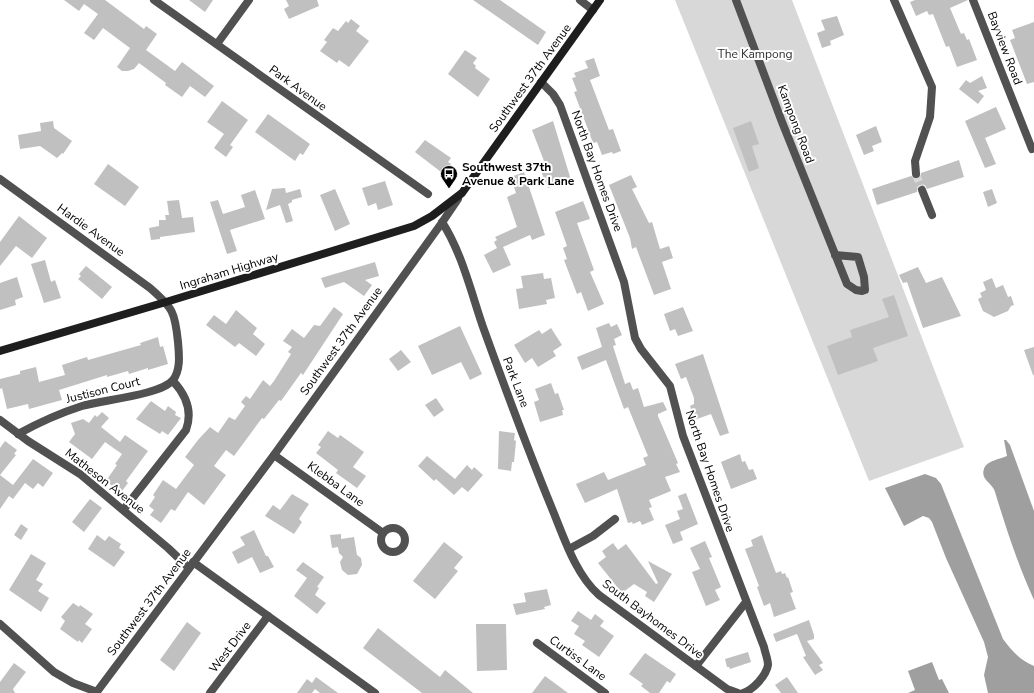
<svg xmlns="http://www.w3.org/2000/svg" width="1034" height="693" viewBox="0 0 1034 693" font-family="'Nunito Sans',sans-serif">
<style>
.green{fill:#d8d8d8}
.water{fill:#9f9f9f}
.building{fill:#c0c0c0}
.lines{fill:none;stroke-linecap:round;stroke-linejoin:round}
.minor-tunnel{stroke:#d9d9d9;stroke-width:8;stroke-dasharray:8 4;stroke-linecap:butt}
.minor{stroke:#515151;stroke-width:8}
.tertiary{stroke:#515151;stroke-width:8}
.secondary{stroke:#1e1e1e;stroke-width:8}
.labels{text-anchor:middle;stroke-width:4;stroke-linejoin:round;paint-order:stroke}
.street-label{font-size:12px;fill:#000;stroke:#fff}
.park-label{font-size:12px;fill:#2f2f2f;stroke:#fff}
.poi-label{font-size:12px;font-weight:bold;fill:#000;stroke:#fff;text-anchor:start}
</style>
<rect width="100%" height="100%" fill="#fff"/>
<path class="green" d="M675,0h117l172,447 -95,34z"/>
<g class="water">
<path d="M1004,440h2l4,5 24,66v89c-16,-35 -28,-72 -39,-108 -2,-9 -15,-12 -11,-23 2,-8 16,-10 23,-13z"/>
<path d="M925,474l11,4 5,6 62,155c9,12 17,21 31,27v27h-46l-4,-18 4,-18 -4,-15 -38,-84 -14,-36 -3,-4 -6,-2 -19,10 -19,-38z"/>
<path d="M932,662l7,18 3,-1 7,14h-41l7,-3 -7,-19z"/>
</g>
<g class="building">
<path d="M64,0h41l39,29 2,-3 11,8 -11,16 29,21 7,-9 32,24 -9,11 -15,-11 -8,11 -17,-12 1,-2 -27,-20 -5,6 -6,2h-6l-5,-4 13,-19 -27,-20 -9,12 -10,-7 14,-19 -14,-10 -5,7z"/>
<path d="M189,0h24l-8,12z"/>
<path d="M286,0h31l2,6 -30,13 -5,-10 5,-3z"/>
<path d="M473,0h27l46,32 -8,13z"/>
<path d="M915,0h53l-18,8 11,26 3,-1 3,7 2,-1 8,21 -20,7 -8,-21 -3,1 -13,-33 -4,1 -2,-4 -11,5 -6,-14z"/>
<path d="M837,16l7,19 -14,6 1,4 -9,3 -5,-15 8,-3 -4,-10z"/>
<path d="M351,19l9,7 -4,5 13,10 -20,26 -10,-7 -2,3 -17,-12 7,-9 -3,-2 9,-12 5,3 8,-10 2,2z"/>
<path d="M1034,22v60l-7,2 -17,-44 5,-2 -3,-8z"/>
<path d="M465,50l12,8 -4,5 3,3 -1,2 15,11 -12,18 -30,-23z"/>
<path d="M594,58l6,18 -10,4 19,50 4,-1 8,22 -8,3 -1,-2 -10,3 -5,-13 -4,1 -19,-51 3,-1 -5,-13 4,-1 -2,-4 14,-5 -3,-7z"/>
<path d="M982,76l5,12 -9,3 6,5 -6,8 -19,-15 7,-9 4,3z"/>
<path d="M222,101l26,19 -18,25 3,2 -7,10 -12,-9 10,-14 -17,-12z"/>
<path d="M996,107l10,22 -21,9 11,26 -11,4 -20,-47z"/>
<path d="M268,114l42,30 -7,11 -3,-2 -5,8 -40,-29z"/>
<path d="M53,121l1,7 18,13 -9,13 -1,-1 -5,5 -17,-12 -20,3 -2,-14 23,-4 -1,-8z"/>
<path d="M553,121l18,59 -23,8 -10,-24 6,-3 -12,-31z"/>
<path d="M751,121l8,23 -7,2 7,22 -10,4 -16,-44z"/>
<path d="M876,126l6,16 -10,4 2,5 -10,4 -8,-20z"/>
<path d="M425,140l26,18 -3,4 3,2 -5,8 -3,-3 -2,3 -26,-20z"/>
<path d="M959,160l5,17 -37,12 -2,-4h-5l-3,2v5l-40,13 -5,-16 39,-13 6,3 4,-2v-4z"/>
<path d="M108,164l31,23 -14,19 -31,-22z"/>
<path d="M524,172l21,63 -13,5 -2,-5 -27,12 8,18 -18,8 -9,-18 13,-7 -3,-6 3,-2 -2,-3 22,-10 -10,-30 9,-4 -5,-16z"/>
<path d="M631,175l6,12 -5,2 17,34 3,-1 8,27 9,-3 4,12 -11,4 9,27 -17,6 -18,-48 -4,2 -2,-11 -21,-53z"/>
<path d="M385,181l8,24 -15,5 -2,-7 -8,3 -6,-18z"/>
<path d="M285,188l1,5 14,-4 2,8 -10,3v2l-4,2 5,17 -7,2 -6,-18 -14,5 6,-21z"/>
<path d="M335,189l15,35 -15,7 -15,-36z"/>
<path d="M992,189l5,14 -9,4 -5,-15z"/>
<path d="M255,190l10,29 -35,11 7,21 -10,3 -17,-52 8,-2 5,14 22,-7 -4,-12z"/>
<path d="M179,200l3,18 11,-1 2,15 -35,5v2l-9,1 -2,-12 10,-2v-6h7l-1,-5h4l-2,-14z"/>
<path d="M583,201l7,18 -13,4 17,47 -4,2 14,32 -16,7 -7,-19 -4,2 -13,-34 3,-1 -4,-11 4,-2 -12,-34z"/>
<path d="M19,216l28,22 -15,20 -16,-12 -16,20v-24z"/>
<path d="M45,260l6,22 4,-2 6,18 -17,5 -13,-39z"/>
<path d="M375,262l4,14 -14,4 7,5 -8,11 -20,-14 -19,6 -4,-10z"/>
<path d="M86,266l26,21 -10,12 -24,-20 3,-3 -2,-2z"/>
<path d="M918,267l8,16 16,-6 19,39 -38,12 -16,-46 -4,1 -4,-8z"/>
<path d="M543,273l1,6 7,-1 4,20 -9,2 1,4 -28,5 -3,-20 7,-1 -2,-12z"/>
<path d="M17,277l6,20 -8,3 1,5 -16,5v-27z"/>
<path d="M992,278l4,10 7,-3 5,12 3,-1 3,9 -3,1 -3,5 -14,6 -11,-6 -5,-12 4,-2 -2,-4 6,-3 -3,-8z"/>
<path d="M894,295l14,41 -35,12 5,13 -40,14 -11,-29 25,-9 -2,-7 39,-13 -7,-18z"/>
<path d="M334,307l9,7 -40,61 -2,-2 -20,28 -2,-1 -15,19 -2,-1 -28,38 -8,-6 -12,16 12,9 -22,30 -16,-13 -13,19 -4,-2 -10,14 -11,-8 4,-5 -5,-4 6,-9 -2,-2 10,-15 13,9 18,-24 -9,-8 13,-17 12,-13 8,6 11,-16 6,3 10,-14 -4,-4 5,-6 4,3 13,-19 7,6 4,-5 17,-27 -3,-2 4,-5 -9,-6 9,-12 12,9 10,-13 6,1z"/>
<path d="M683,307l10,24 -15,5 -3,-7 -5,2 -6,-17z"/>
<path d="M236,310l21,18 -4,6 12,10 -9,12 -17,-13 -4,4 -29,-22 8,-10 12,9z"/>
<path d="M609,323l2,4 6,-3 5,11 -8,4 2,6 -3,1 12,38 5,-2 3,8 5,-2 6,19 19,-5 4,8 -9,4v2l20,47 -2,1 4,8 -15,5 6,14 -22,9 3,7 -3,1 5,12 -12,5 -2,-4 -7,3 -1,-2 -4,1 -11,-34 -32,14 -9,-19 28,-12 4,8 38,-15 -3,-7 5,-2 -20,-49 -4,2 -18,-49 -24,10 -5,-13 25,-10 -6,-19z"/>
<path d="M460,326l22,48 -12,6 -9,-18 -29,13 -14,-29z"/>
<path d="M551,328l11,17 -9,6 3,5 -18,11 -6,-9 -7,5 -11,-18 25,-15 3,4z"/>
<path d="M158,337l2,10 3,-1 5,18 -20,6v-2l-19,6 -1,-3 -21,6v-2l-48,15 3,10 -33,9 -1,-5 -21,5 -5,-21 -2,1v-10l20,-5v-3l16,-4 3,15 26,-7 -3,-10 25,-8 1,3 53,-15 -1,-2z"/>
<path d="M1034,347v28h-1l-9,-25z"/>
<path d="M401,350l10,12 -13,9 -9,-12z"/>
<path d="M703,354l26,79 -9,3 -9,-22 -17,6 -4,-14 4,-2v-6l-8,-21 -5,2 -6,-15z"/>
<path d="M551,383l4,11 3,-1 6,17h-2l1,5 -23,7 -6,-20 5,-2 -4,-11z"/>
<path d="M436,398l8,12 -10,7 -9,-12z"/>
<path d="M151,401l14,10 3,-5 8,6 -1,3 6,3 -13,17 -6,-4 -2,3 -24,-15z"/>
<path d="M102,412l7,6 -8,9 19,15 5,-7 23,16 -22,30 2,2 -6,8 -5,-4 -1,2 -10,-8 11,-16 -2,-1 7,-10 -17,-12 -13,17 -23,-17 6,-8 -4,-11 12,-4 6,4 6,-8 2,2z"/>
<path d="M328,431l10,7 2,-3 24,17 -11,15 13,9 -9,12 -21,-15 2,-3 -22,-17 5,-6 -3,-2z"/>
<path d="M499,431l16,2 -1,7 2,1 -2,21h-2l-1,9 -13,-2z"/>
<path d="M5,441l12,9 -3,4 2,1 -16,20 13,10 20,-26 20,14 -10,14 -5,-4 -5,6 -8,-6 -12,16 -4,-3 -9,13v-61z"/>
<path d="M740,454l2,8 3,-1 4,9 4,-1 4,10 -26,10 -10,-27z"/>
<path d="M427,456l28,23 12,-14 5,5 2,-3 9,8 -15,17 -6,-5 -8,8 -18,-16 -2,2 -16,-15z"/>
<path d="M686,493l12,31 -18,8 3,8 -10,4 -8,-19 15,-6 -3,-8 6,-2 -5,-13z"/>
<path d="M292,494l17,10 -10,15 3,3 -8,12 -29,-18 8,-11 7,5z"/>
<path d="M90,499l12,9 -18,24 -12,-10z"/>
<path d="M21,524l7,5 -7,11 -7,-5z"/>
<path d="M254,530l12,26h2l6,11 -14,6 -8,-16 -14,7 -6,-12 13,-7 -5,-8z"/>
<path d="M341,534v5l13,-2 3,18 4,3 1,7 -5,9 -9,1 -6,-5 -2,-8 3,-5 -4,-4 -1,-6 -6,1 -2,-13z"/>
<path d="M97,535l8,6 4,-5 12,8 -2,4 6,4 -11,15 -26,-18z"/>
<path d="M762,535l14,38 5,-2 1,3 3,-1 2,5 1,-1 5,15 -3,1 6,16 -22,8 -4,-14 -6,3 -7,-19 2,-1 -14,-37 8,-3 -2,-6z"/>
<path d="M705,541l7,16 -3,1 12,29 -6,3 5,10 -14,6 -14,-34 8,-3 -10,-21z"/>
<path d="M444,542l19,15 -9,11 4,3 -23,28 -22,-18z"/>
<path d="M613,543l5,7 8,-6 30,40 2,-1 -10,-22 24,13 -18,28 -9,-6 2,-4 -13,-8 -12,9 -24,-30 8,-6 -4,-6z"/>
<path d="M31,554l15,9 -10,17 7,4 -5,7 11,7 -8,14 -32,-22z"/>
<path d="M303,562l21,15 -7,10 2,1 -4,7 11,8 -9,11 -23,-18 13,-18 -11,-8z"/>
<path d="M547,589l4,16 -7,2 1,2 -29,6 -3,-11 13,-2 -2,-9z"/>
<path d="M73,603l6,4 1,-2 13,9 -8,10 7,5 -10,14 -3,-3 -1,2 -18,-13 5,-8 -4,-4z"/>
<path d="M578,611l13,9 4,-6 9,7 -4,5 14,10 -15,21 -17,-12 3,-4 -11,-7 5,-8 -8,-5z"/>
<path d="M809,620l5,15v4l-7,2 16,22 -4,2 4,5 -8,5 -12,-18 3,-1 -9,-22 -21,8 -3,-8z"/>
<path d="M187,622l14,11 -27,38 -14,-11z"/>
<path d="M476,624h30l1,46 -30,1z"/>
<path d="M378,628l62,49 5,-7 28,23h-51l-59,-45z"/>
<path d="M748,652l3,10 -21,7 -1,-2h-2l-2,-8z"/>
<path d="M645,653l31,21 -6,9 -3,-2 -8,12h-9l-9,-7 2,-2 -14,-10z"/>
<path d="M14,663l12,9 -13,17 2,4h-15v-11z"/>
<path d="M545,676l23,17h-36z"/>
<path d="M316,677l22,16h-18l-5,-4 -3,4h-15l10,-14 5,4z"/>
<path d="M787,677l11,16h-17l-6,-8z"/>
</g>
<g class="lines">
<path class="minor-tunnel" d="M916,174l6,16"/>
<g class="minor">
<path d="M154,0l274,194"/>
<path d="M580,0l13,10"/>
<path d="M736,0l46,122 65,162 9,6 6,1 3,-1 -1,-13 -6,-20 -23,-2"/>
<path d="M894,0l38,87 -2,30 -15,44 1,13"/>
<path d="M973,0l59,149"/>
<path d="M217,44l32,-44"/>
<path d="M541,82l12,12 7,11 64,177 11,56 6,11 29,37 13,50 81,211c1,6 4,12 4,18 -2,11 -15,25 -25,28"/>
<path d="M0,179l150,109c23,20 25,24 28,54 1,12 3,28 -5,38 -12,15 -71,20 -91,26 -22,7 -44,17 -64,28"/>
<path d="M922,190l10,25"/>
<path d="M442,222c20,31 29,70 41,105 22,61 45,123 70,184 11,27 23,64 46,84l128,94 11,4"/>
<path d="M0,420l28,21 52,33 88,74 21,20"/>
<path d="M274,455l109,78"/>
<path d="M124,509l62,-79c7,-19 0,-35 -13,-49"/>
<circle cx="393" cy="540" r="12"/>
<path d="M569,549l24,-13 22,-17"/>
<path d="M193,562l182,131"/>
<path d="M0,624l54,48 19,11 24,9"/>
<path d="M537,643l68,50"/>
<path d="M696,666l50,-64"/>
<path d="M210,693l58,-77"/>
</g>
<path class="tertiary" d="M96,693l178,-238 167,-231 17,-25"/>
<path class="secondary" d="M0,351l166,-49 248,-76 18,-10 30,-23 138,-193"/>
</g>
<defs>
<symbol id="bus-pin" viewBox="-11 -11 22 30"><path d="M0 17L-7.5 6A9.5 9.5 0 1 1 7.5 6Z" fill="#000" stroke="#fff"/><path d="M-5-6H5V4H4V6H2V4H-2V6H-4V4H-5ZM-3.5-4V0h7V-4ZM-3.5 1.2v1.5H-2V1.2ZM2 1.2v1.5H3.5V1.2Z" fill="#fff"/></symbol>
</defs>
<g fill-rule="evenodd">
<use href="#bus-pin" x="439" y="164" width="20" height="27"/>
</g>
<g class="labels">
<g class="street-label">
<text transform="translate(1005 48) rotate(69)" y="4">Bayview Road</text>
<text transform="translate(530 78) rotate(-54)" y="4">Southwest 37th Avenue</text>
<text transform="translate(298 88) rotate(36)" y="4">Park Avenue</text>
<text transform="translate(796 124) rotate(69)" y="4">Kampong Road</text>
<text transform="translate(597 171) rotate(70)" y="4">North Bay Homes Drive</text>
<text transform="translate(91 230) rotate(36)" y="4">Hardie Avenue</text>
<text transform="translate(229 271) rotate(-17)" y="4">Ingraham Highway</text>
<text transform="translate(341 341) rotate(-54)" y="4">Southwest 37th Avenue</text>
<text transform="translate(516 382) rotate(69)" y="4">Park Lane</text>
<text transform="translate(103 390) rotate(-14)" y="4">Justison Court</text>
<text transform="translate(710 471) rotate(71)" y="4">North Bay Homes Drive</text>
<text transform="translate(105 481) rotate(38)" y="4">Matheson Avenue</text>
<text transform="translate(336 484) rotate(36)" y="4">Klebba Lane</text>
<text transform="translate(149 602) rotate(-53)" y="4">Southwest 37th Avenue</text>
<text transform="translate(653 619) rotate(37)" y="4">South Bayhomes Drive</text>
<text transform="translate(230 647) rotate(-53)" y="4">West Drive</text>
<text transform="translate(578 658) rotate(36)" y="4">Curtiss Lane</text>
</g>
<g class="park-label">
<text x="755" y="58">The Kampong</text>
</g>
<g class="poi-label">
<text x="462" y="171">Southwest 37th<tspan x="462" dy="14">Avenue &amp; Park Lane</tspan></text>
</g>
</g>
</svg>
